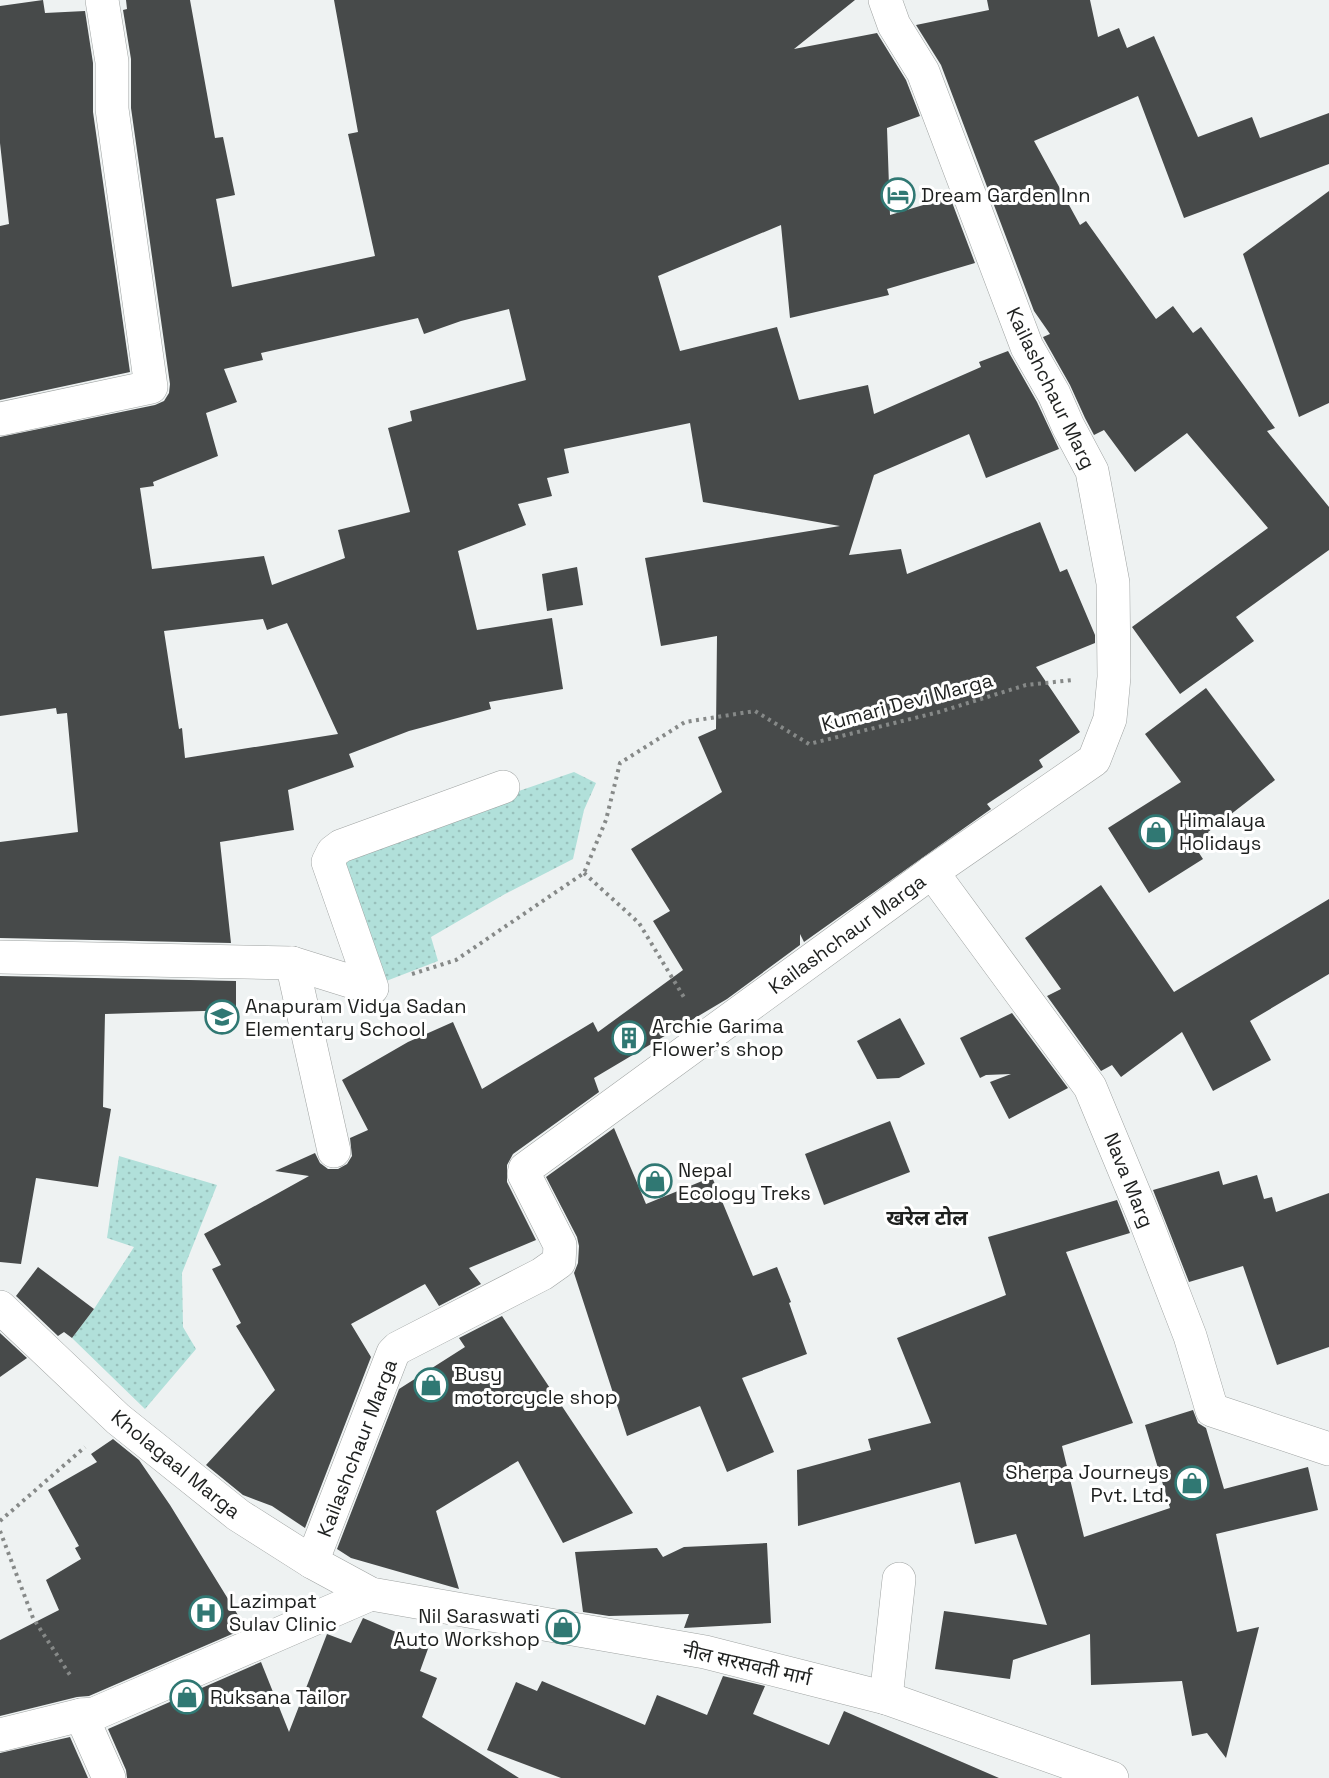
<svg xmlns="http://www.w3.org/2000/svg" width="1329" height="1778" viewBox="0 0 1329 1778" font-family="'Space Grotesk','Noto Sans Devanagari',sans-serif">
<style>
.grass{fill:url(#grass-dots)}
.building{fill:#474a4a;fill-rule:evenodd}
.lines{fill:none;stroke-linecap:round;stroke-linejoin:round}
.minor-casing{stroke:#9fa3a2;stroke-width:34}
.path{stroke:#868988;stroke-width:4;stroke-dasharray:3 4.5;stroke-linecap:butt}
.minor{stroke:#fff;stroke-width:33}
.labels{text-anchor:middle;stroke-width:6;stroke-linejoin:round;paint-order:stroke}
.poi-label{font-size:20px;fill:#1e201f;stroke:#fff;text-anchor:start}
.street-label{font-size:20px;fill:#1e201f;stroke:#fff}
.neighbourhood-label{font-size:21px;font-weight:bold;fill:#1e201f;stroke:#fff}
</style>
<defs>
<pattern id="grass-dots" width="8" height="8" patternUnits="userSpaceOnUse" patternTransform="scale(1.5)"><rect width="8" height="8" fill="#b1e0da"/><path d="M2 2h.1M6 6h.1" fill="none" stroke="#98c0bb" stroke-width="1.8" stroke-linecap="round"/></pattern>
</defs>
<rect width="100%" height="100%" fill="#eef2f2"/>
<g class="grass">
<path d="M574,772l22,11 -12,27 -11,49 -68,35 -74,43 7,24 -57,22 -46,-125 10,-7z"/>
<path d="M119,1156l98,29 -35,88 1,54 13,22 -51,60 -73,-71 22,-29 40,-62 -27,-9z"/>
</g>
<g class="building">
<path d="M43,0l2,13 40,-2 8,52v49l37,260 -130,28v-174l9,-2 -9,-81v-137z"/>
<path d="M126,0h64l25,138 8,-1 12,58 -19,4 16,88 143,-31 -27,-122 10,-2 -24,-132h521l-61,49 83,-16 29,47 14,36 -33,12 3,87 60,-18 25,66 -88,26 2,6 -99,23 -9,-93 -123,51 22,75 97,-24 22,73 69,-15 6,29 107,-47 -2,-5 29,-11 29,51 22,47 -73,29 -17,-44 -95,41 -25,80 52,-6 6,25 133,-52 20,50 7,-3 28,66v8l-59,24 44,65 -41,28 4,7 -56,37 4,5 -187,133 -4,-8v11l-73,54 -133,79 5,14 -86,62 -6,11v17l29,58 -67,28 12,16 -42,22 -14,-22 -74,40 20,33 -66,171 -33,-22 -29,-11 -37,-30 69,-75 -39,-64 5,-3 -29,-54 9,-4 -17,-31 105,-58 -34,-5 40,-18 5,10 8,6h10l9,-5 5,-8 -2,-18 18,-8 -26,-50 66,-38 45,-20 29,67 111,-67 5,10 85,-62 -30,-49 17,-10 -39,-62 91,-57 -24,-55 18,-8 1,-93 -56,10 -16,-88 195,-32 -137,-24 -13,-79 -126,26 5,24 -22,5 5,18 -34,8 8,21 -68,26 19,79 75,-12 11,71 -74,13 2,7 -82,22 -60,23 5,13 -66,23 6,40 -74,12 11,101 -231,-5v-96l78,-10 -11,-119 -10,1 -1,-6 -56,8v-279l155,-32 9,-4 5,-8 1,-9 -39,-276v-49l-8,-49 4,-1zM509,309l17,71 -116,31 2,10 -24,7 22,84 -72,18 7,28 -73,27 -8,-29 -112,13 -12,-81 14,-2 -1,-4 65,-26 -12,-43 31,-11 -13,-33 39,-9 -2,-7 157,-35 6,16 37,-13zM263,619l4,11 20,-7 51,111 -153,24 -3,-30 -3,1 -15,-98z"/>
<path d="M987,0h103l8,37 21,-9 8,20 27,-12 44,101 54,-20 8,21 69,-25v51l-145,54 -46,-122 -104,45 46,84 6,-4 70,98 17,-13 20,27 8,-6 74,101 -8,3 62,76v43l-93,67 18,24 -74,53 -48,-67 136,-99 -81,-95 -52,39 -31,-42 -10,5 -9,-17 -15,-33 -26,-46 -1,-2 7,-3 -16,-23 -93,-246 -25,-40 73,-15z"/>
<path d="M1329,191v212l-30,14 -56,-163z"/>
<path d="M577,567l6,38 -36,6 -5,-37z"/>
<path d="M1206,688l69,92 -67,52 1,2 -16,10 10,15 -54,34 -41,-65 73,-46 -36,-48z"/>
<path d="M1101,885l73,107 155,-93v75l-79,47 21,39 -58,31 -31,-59 -61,45 -9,-12 -11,6 -54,-75 14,-7 -36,-51z"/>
<path d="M0,976l236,5v29l-131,4 -2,93 8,2 -13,78 -62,-9 -15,86 -21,-2z"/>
<path d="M1012,1013l56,75 -59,31 -19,-37 21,-8 -25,1 -6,3 -20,-40z"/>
<path d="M900,1018l25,46 -26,14 -22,1 -20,-38z"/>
<path d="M890,1121l20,51 -86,33 -19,-51z"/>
<path d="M614,1128l32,76 66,-27 41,99 24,-9 14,35 -2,1 18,51 -65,24 32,74 -47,20 -27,-66 -73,30 -53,-163 4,-10 1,-17 -2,-9 -31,-60z"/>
<path d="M1219,1171l4,14 34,-10 7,24 8,-2 4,15 53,-19v154l-52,18 -34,-99 -54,16 -36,-92z"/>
<path d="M1117,1200l13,33 -64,19 67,171 -71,23 22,91 86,-29 -25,-83 48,-15 5,13 8,5 18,61 84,-22 10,43 -102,24 21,98 22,-5 -33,131 -19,-25 -15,3 -10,-55 -91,4 -1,-51 -77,26 -3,19 -75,-10 9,-58 103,14 -31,-91 -41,10 -15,-62 -162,44 -1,-56 74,-20 -3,-11 63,-16 -34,-85 109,-43 -18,-58z"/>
<path d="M38,1267l56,42 -22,29 -8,-6 -6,4 -42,-40z"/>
<path d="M502,1316l131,197 -70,30 -45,-82 -82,50 23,78 -108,-31 -14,-9 62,-160 66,-42 -6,-9z"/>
<path d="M0,1333l27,25 -27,19z"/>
<path d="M113,1439l26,21 31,45 76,123 -157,68 -12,1 -77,19v-76l59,-30 -13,-30 35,-21 -6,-11 4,-2 -31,-56 49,-28 -6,-8z"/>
<path d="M767,1543l4,80 -87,5 5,-14 -80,2 -26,-4 -8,-60 82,-4 6,9 21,-10z"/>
<path d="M363,1618l66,28 -9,25 17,7 -15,39 97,61h-392l-1,-8 -18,-41 153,-67 28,70 38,-98 24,9z"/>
<path d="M723,1676l42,10 -12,28 76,31 15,-34 155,67h-438l-74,-28 29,-68 21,9 5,-10 103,44 12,-30 50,20z"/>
<path d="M70,1737l18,41h-88v-25z"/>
</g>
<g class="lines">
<defs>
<g id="minor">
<path d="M0,419l151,-32 -39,-278v-47l-10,-62"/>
<path d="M932,872l158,215 56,135 44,114 22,74 117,39"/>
<path d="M0,957l292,6 80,25 -44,-126 5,-10 8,-6 162,-59"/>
<path d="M292,963l42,188"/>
<path d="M0,1307l118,112 120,96 74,47 59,32 334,58 181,46 226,80"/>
<path d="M312,1562l81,-209 5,-5 144,-74 17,-12 1,-17 -36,-71 1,-5 407,-297 162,-112 16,-41 4,-42 -1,-94 -21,-112 -24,-45 -14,-32 -27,-47 -104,-275 -29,-47 -9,-25"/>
<path d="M886,1698l13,-119"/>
<path d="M81,1715l28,63"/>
<path d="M0,1735l81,-20 13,-1 277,-120"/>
</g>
</defs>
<use href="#minor" class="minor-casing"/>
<g class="path">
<path d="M584,873l55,50 46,76"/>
<path d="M412,974l44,-14 128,-87 22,-53 14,-57 65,-41 70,-11 54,33 130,-32 87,-27 47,-5"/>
<path d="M0,1521l85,-74"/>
<path d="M0,1531l33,87 37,57"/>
</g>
<use href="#minor" class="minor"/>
</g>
<defs>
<symbol id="hotel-ring" viewBox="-11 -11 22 22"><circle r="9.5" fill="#fff" stroke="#307873" stroke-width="1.5"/><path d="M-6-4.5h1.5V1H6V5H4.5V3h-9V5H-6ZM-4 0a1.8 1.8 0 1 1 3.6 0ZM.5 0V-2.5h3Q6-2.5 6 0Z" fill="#307873"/></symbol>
<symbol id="shop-ring" viewBox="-11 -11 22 22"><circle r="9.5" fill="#fff" stroke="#307873" stroke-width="1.5"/><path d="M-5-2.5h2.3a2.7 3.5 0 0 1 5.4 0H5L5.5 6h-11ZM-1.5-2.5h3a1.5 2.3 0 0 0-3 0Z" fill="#307873"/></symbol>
<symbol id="school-ring" viewBox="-11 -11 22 22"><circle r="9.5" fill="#fff" stroke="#307873" stroke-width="1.5"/><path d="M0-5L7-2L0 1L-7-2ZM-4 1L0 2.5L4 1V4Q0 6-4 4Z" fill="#307873"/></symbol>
<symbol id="building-ring" viewBox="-11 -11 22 22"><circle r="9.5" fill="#fff" stroke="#307873" stroke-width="1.5"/><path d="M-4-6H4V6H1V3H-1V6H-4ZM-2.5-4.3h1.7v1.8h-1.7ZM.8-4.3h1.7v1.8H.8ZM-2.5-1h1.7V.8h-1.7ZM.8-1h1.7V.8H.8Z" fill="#307873"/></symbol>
<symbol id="hospital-ring" viewBox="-11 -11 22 22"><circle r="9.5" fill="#fff" stroke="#307873" stroke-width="1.5"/><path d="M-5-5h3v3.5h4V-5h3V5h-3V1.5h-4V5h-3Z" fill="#307873"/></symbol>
</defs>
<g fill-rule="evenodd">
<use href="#hotel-ring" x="879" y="176" width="38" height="38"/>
<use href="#shop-ring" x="1137" y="813" width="38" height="38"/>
<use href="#school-ring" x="203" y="998" width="38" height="38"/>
<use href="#building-ring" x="610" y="1019" width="38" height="38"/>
<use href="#shop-ring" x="636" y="1162" width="38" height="38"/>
<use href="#shop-ring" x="412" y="1366" width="38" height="38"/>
<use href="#shop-ring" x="1173" y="1464" width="38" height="38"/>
<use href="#hospital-ring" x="187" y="1594" width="38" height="38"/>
<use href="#shop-ring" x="544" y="1608" width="38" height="38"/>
<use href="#shop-ring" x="168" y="1678" width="38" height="38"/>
</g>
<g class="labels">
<g class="poi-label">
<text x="921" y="202">Dream Garden Inn</text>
<text x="1179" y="827">Himalaya<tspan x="1179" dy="23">Holidays</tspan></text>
<text x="245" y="1013">Anapuram Vidya Sadan<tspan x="245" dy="23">Elementary School</tspan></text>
<text x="652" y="1033">Archie Garima<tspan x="652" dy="23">Flower's shop</tspan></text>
<text x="678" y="1177">Nepal<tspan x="678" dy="23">Ecology Treks</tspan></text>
<text x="454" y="1381">Busy<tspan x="454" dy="23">motorcycle shop</tspan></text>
<text x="1169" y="1479" text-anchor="end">Sherpa Journeys<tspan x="1169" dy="23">Pvt. Ltd.</tspan></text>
<text x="229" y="1608">Lazimpat<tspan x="229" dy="23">Sulav Clinic</tspan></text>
<text x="540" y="1623" text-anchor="end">Nil Saraswati<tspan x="540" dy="23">Auto Workshop</tspan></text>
<text x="210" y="1704">Ruksana Tailor</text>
</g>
<g class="street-label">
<text transform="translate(1051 388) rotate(64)" y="7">Kailashchaur Marg</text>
<text transform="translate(907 702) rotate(-15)" y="7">Kumari Devi Marga</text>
<text transform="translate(847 934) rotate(-36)" y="7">Kailashchaur Marga</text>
<text transform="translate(1129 1180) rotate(68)" y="7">Nava Marg</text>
<text transform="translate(357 1448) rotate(-69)" y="7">Kailashchaur Marga</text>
<text transform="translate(176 1464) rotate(39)" y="7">Kholagaal Marga</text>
<text transform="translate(747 1664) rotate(13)" y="7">नील सरसवती मार्ग</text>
</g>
<g class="neighbourhood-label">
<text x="927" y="1225">खरेल टोल</text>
</g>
</g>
</svg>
